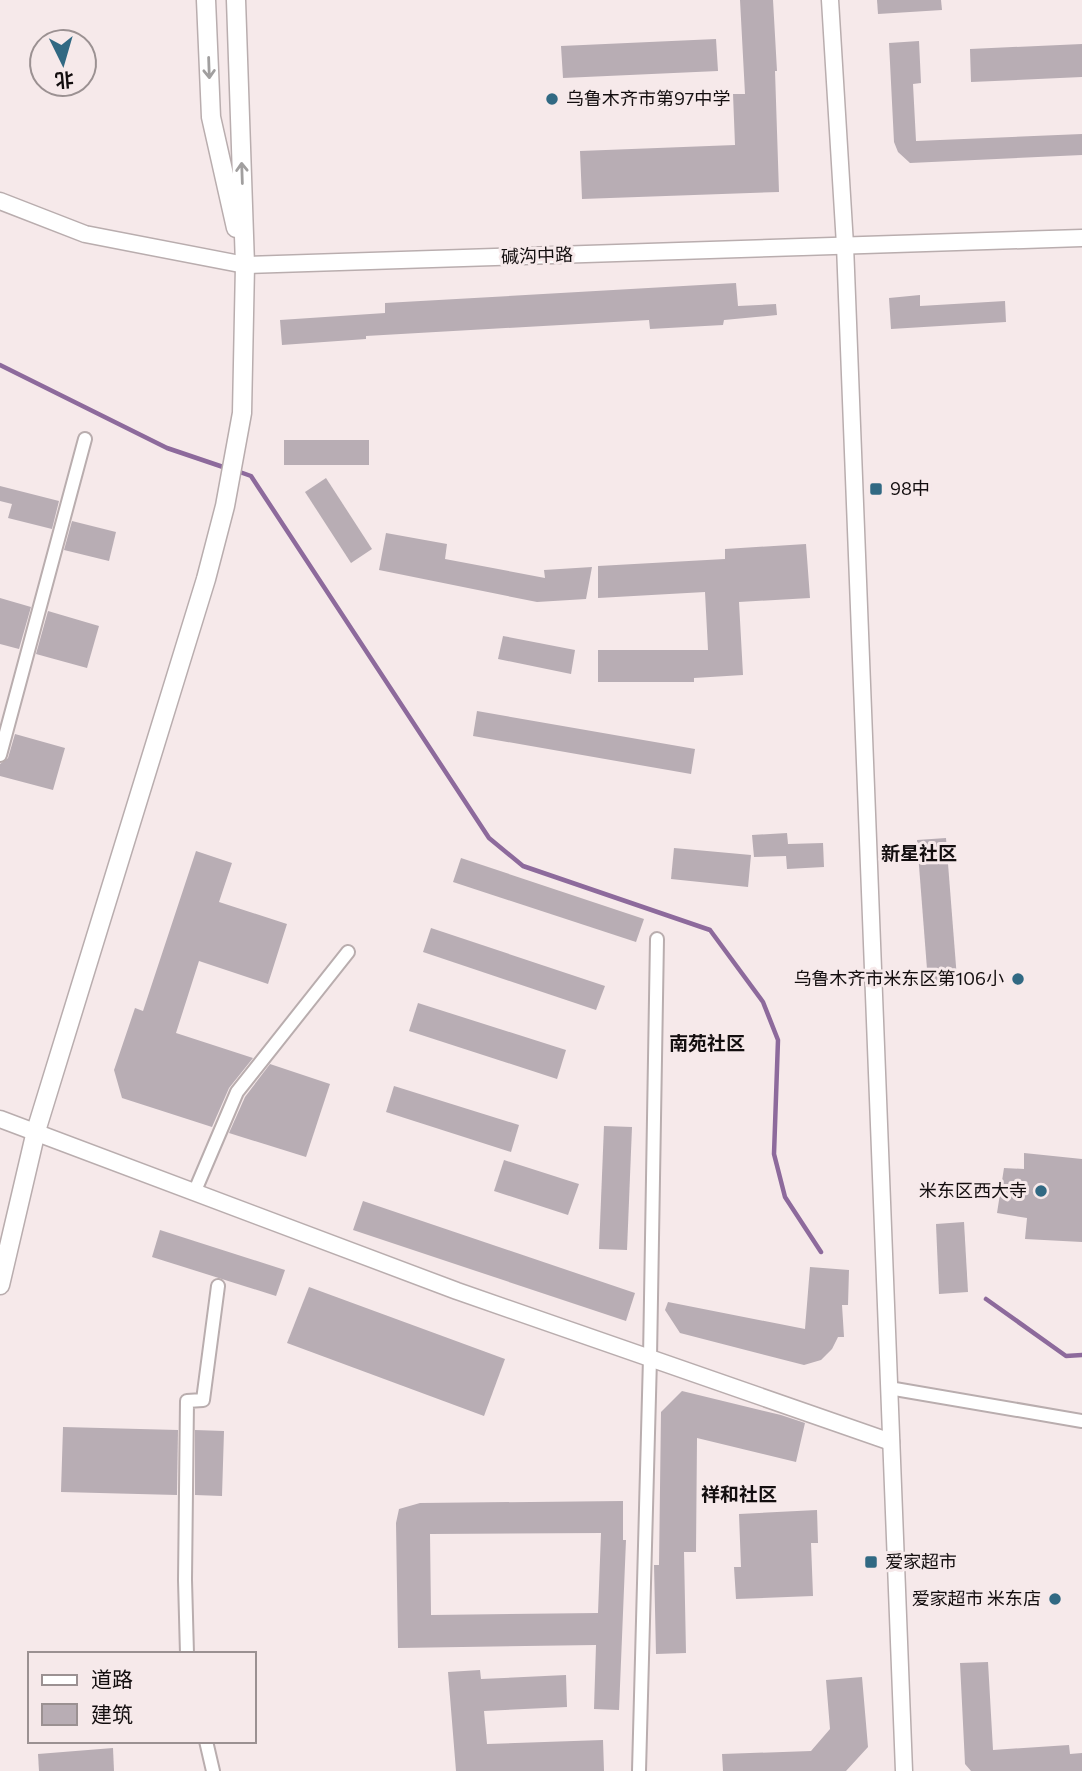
<svg xmlns="http://www.w3.org/2000/svg" width="1082" height="1771" viewBox="0 0 1082 1771" font-family="Commissioner,'Noto Sans SC',sans-serif">
<style>
.lines{fill:none;stroke-linecap:round;stroke-linejoin:round}
.stream{stroke:#8d6a9c;stroke-width:4.5}
.building{fill:#b8adb4;fill-rule:evenodd}
.minor-casing{stroke:#b9adae;stroke-width:16}
.tertiary-casing{stroke:#b9adae;stroke-width:19}
.secondary-casing{stroke:#b9adae;stroke-width:21}
.minor{stroke:#fff;stroke-width:12}
.tertiary{stroke:#fff;stroke-width:16}
.secondary{stroke:#fff;stroke-width:18}
.oneway{stroke:#a19f9f}
.poi-dot{fill:#316983;stroke:#f6e9ea;stroke-width:2.5}
.labels{text-anchor:middle;stroke-width:6;stroke-linejoin:round;paint-order:stroke}
.poi-label{font-size:18px;fill:#130e0f;stroke:#f6e9ea;text-anchor:start}
.street-label{font-size:18px;fill:#130e0f;stroke:#f6e9ea}
.neighbourhood-label{font-size:19px;font-weight:bold;fill:#130e0f;stroke:#f6e9ea}
</style>
<rect width="100%" height="100%" fill="#f6e9ea"/>
<g class="lines">
<g class="stream">
<path d="M0,365l167,83 62,21"/>
<path d="M237,471l14,5 238,362 34,28 187,64 53,72 15,38 -4,114 11,43 36,55"/>
<path d="M986,1299l80,57 16,-1"/>
</g>
</g>
<g class="building">
<path d="M740,0h33l4,71h-2l4,121 -197,7 -2,-48 155,-6 -2,-51h12z"/>
<path d="M877,0h64l1,10 -64,4z"/>
<path d="M716,39l2,32 -155,7 -2,-32z"/>
<path d="M919,41l2,42 -8,1 3,57 166,-7v21l-172,8 -12,-11 -4,-10 -5,-99z"/>
<path d="M1082,44v33l-111,5 -1,-33z"/>
<path d="M736,283l2,23 38,-2 1,11 -53,5 -1,5 -73,4 -1,-9 -283,16v3l-84,6 -2,-25 105,-7v-10z"/>
<path d="M920,295v11l85,-5 1,21 -115,7 -2,-31z"/>
<rect x="284" y="440" width="85" height="25"/>
<path d="M326,478l46,71 -21,14 -46,-71z"/>
<path d="M0,486l59,15 -7,28 -44,-11 4,-14 -12,-3z"/>
<path d="M72,521l44,11 -7,29 -45,-11z"/>
<path d="M386,533l61,11 -2,15 100,19 -1,-8 48,-3 -6,32 -49,3 -158,-32z"/>
<path d="M806,544l4,54 -71,4 4,73 -49,3v4h-96v-32h110l-3,-58 -107,6v-32l127,-7v-10z"/>
<path d="M0,598l31,9 -12,42 -19,-5z"/>
<path d="M48,611l51,15 -12,42 -51,-14z"/>
<path d="M503,636l72,14 -4,24 -73,-15z"/>
<path d="M477,711l218,38 -4,25 -218,-38z"/>
<path d="M15,734l50,14 -12,42 -53,-14v-12l8,-6z"/>
<path d="M787,833l1,11 35,-1 1,24 -37,2 -1,-13 -32,1 -2,-22z"/>
<path d="M946,838l11,141 -29,3 -11,-142z"/>
<path d="M674,848l77,7 -3,32 -77,-8z"/>
<path d="M196,851l36,12 -13,39 68,22 -19,60 -69,-23 -23,72 77,25 -24,30 -17,39 -90,-29 -8,-28 21,-62 8,3z"/>
<path d="M461,858l183,61 -8,23 -183,-60z"/>
<path d="M431,928l174,58 -9,24 -173,-58z"/>
<path d="M418,1003l148,47 -9,29 -148,-48z"/>
<path d="M270,1064l60,20 -24,73 -77,-24 16,-36z"/>
<path d="M394,1086l125,39 -8,27 -125,-40z"/>
<path d="M604,1126l28,1 -5,123 -28,-1z"/>
<path d="M1024,1153l58,6v83l-57,-3 2,-21 -30,-5 7,-45 20,1z"/>
<path d="M504,1160l75,24 -11,31 -74,-24z"/>
<path d="M363,1201l272,92 -9,28 -273,-91z"/>
<path d="M964,1222l4,70 -29,2 -3,-70z"/>
<path d="M160,1230l125,40 -9,26 -124,-39z"/>
<path d="M810,1267l39,3 -1,35h-6l2,32h-6l-6,12 -11,11 -17,5 -124,-32 -15,-23 3,-8 137,27z"/>
<path d="M309,1287l196,72 -21,57 -197,-73z"/>
<path d="M682,1391l99,24 24,8 -9,39 -99,-24 -1,114h-12l2,101 -30,1 -2,-89h5l2,-153z"/>
<path d="M63,1427l115,3 -1,65 -116,-3z"/>
<path d="M195,1430l29,1 -2,65 -27,-1z"/>
<path d="M623,1501v39h3l-7,170 -25,-1 2,-64 -198,3 -2,-125 3,-14 21,-6zM601,1533l-3,80 -167,2 -1,-81z"/>
<path d="M817,1510l1,33h-7l2,53 -77,3 -2,-32h7l-2,-53z"/>
<path d="M988,1662l5,88 76,-5 1,9 12,-1v18h-111l-6,-7 -5,-101z"/>
<path d="M480,1670l1,9 85,-4 1,32 -83,4 3,33 116,-4 1,31h-148l-8,-99z"/>
<path d="M862,1677l6,70 -22,24h-123l-1,-17 89,-3 19,-22 -4,-49z"/>
<path d="M113,1748l1,23h-75l-1,-17z"/>
</g>
<g class="lines">
<defs>
<g id="minor">
<path d="M0,755l85,-316"/>
<path d="M194,1193l43,-101 111,-140"/>
<path d="M889,1388l193,33"/>
<path d="M187,1654l-2,-74 2,-179 16,-1 15,-114"/>
<path d="M206,1741l7,30"/>
<path d="M639,1771l11,-413 7,-419"/>
</g>
<g id="tertiary">
<path d="M830,0l15,245 59,1526"/>
<path d="M0,201l85,33 160,31 837,-27"/>
<path d="M0,1119l457,172 434,151"/>
</g>
<g id="secondary">
<path d="M206,0l5,117 25,111"/>
<path d="M0,1285l36,-154 170,-552 19,-73 17,-93 3,-148 -9,-265"/>
</g>
</defs>
<use href="#minor" class="minor-casing"/>
<use href="#tertiary" class="tertiary-casing"/>
<use href="#secondary" class="secondary-casing"/>
<use href="#minor" class="minor"/>
<use href="#tertiary" class="tertiary"/>
<use href="#secondary" class="secondary"/>
</g>
<defs><path id="oneway-shaft" d="M-6 0H5M1.5-3L5.5 0L1.5 3" fill="none" stroke-width="1.6" stroke-linecap="round" stroke-linejoin="round" transform="scale(1.75)"/></defs>
<g class="oneway">
<use href="#oneway-shaft" transform="translate(209 68) rotate(88)"/>
<use href="#oneway-shaft" transform="translate(242 173) rotate(-92)"/>
</g>
<g class="poi-dot">
<circle cx="552" cy="99" r="7"/>
<rect x="869" y="482" width="14" height="14" rx="3.5"/>
<circle cx="1018" cy="979" r="7"/>
<circle cx="1041" cy="1191" r="7"/>
<rect x="864" y="1555" width="14" height="14" rx="3.5"/>
<circle cx="1055" cy="1599" r="7"/>
</g>
<g class="labels">
<g class="poi-label">
<text x="566" y="105">乌鲁木齐市第97中学</text>
<text x="890" y="495">98中</text>
<text x="1004" y="985" text-anchor="end">乌鲁木齐市米东区第106小</text>
<text x="1027" y="1197" text-anchor="end">米东区西大寺</text>
<text x="885" y="1568">爱家超市</text>
<text x="1041" y="1605" text-anchor="end">爱家超市 米东店</text>
</g>
<g class="street-label">
<text transform="translate(537 256) rotate(-2)" y="6">碱沟中路</text>
</g>
<g class="neighbourhood-label">
<text x="919" y="860">新星社区</text>
<text x="707" y="1050">南苑社区</text>
<text x="739" y="1501">祥和社区</text>
</g>
</g>
<rect x="28" y="1652" width="228" height="91" fill="#f6e9ea" stroke="#9b9192" stroke-width="2"/>
<rect x="42" y="1675" width="35" height="10" fill="#ffffff" stroke="#9b9192" stroke-width="2"/>
<text x="91" y="1687" font-size="21" fill="#130e0f">道路</text>
<rect x="42" y="1704" width="35" height="21" fill="#b8adb4" stroke="#9b9192" stroke-width="2"/>
<text x="91" y="1722" font-size="21" fill="#130e0f">建筑</text>
<g transform="translate(63 63) rotate(175)"><circle r="33" fill="#f6e9ea" stroke="#9b9192" stroke-width="2"/>
<path d="M0-5L12 26L0 18L-12 26Z" fill="#316983"/>
<text y="-10" font-size="19" font-weight="bold" text-anchor="middle" fill="#130e0f">北</text>
</g>
</svg>
